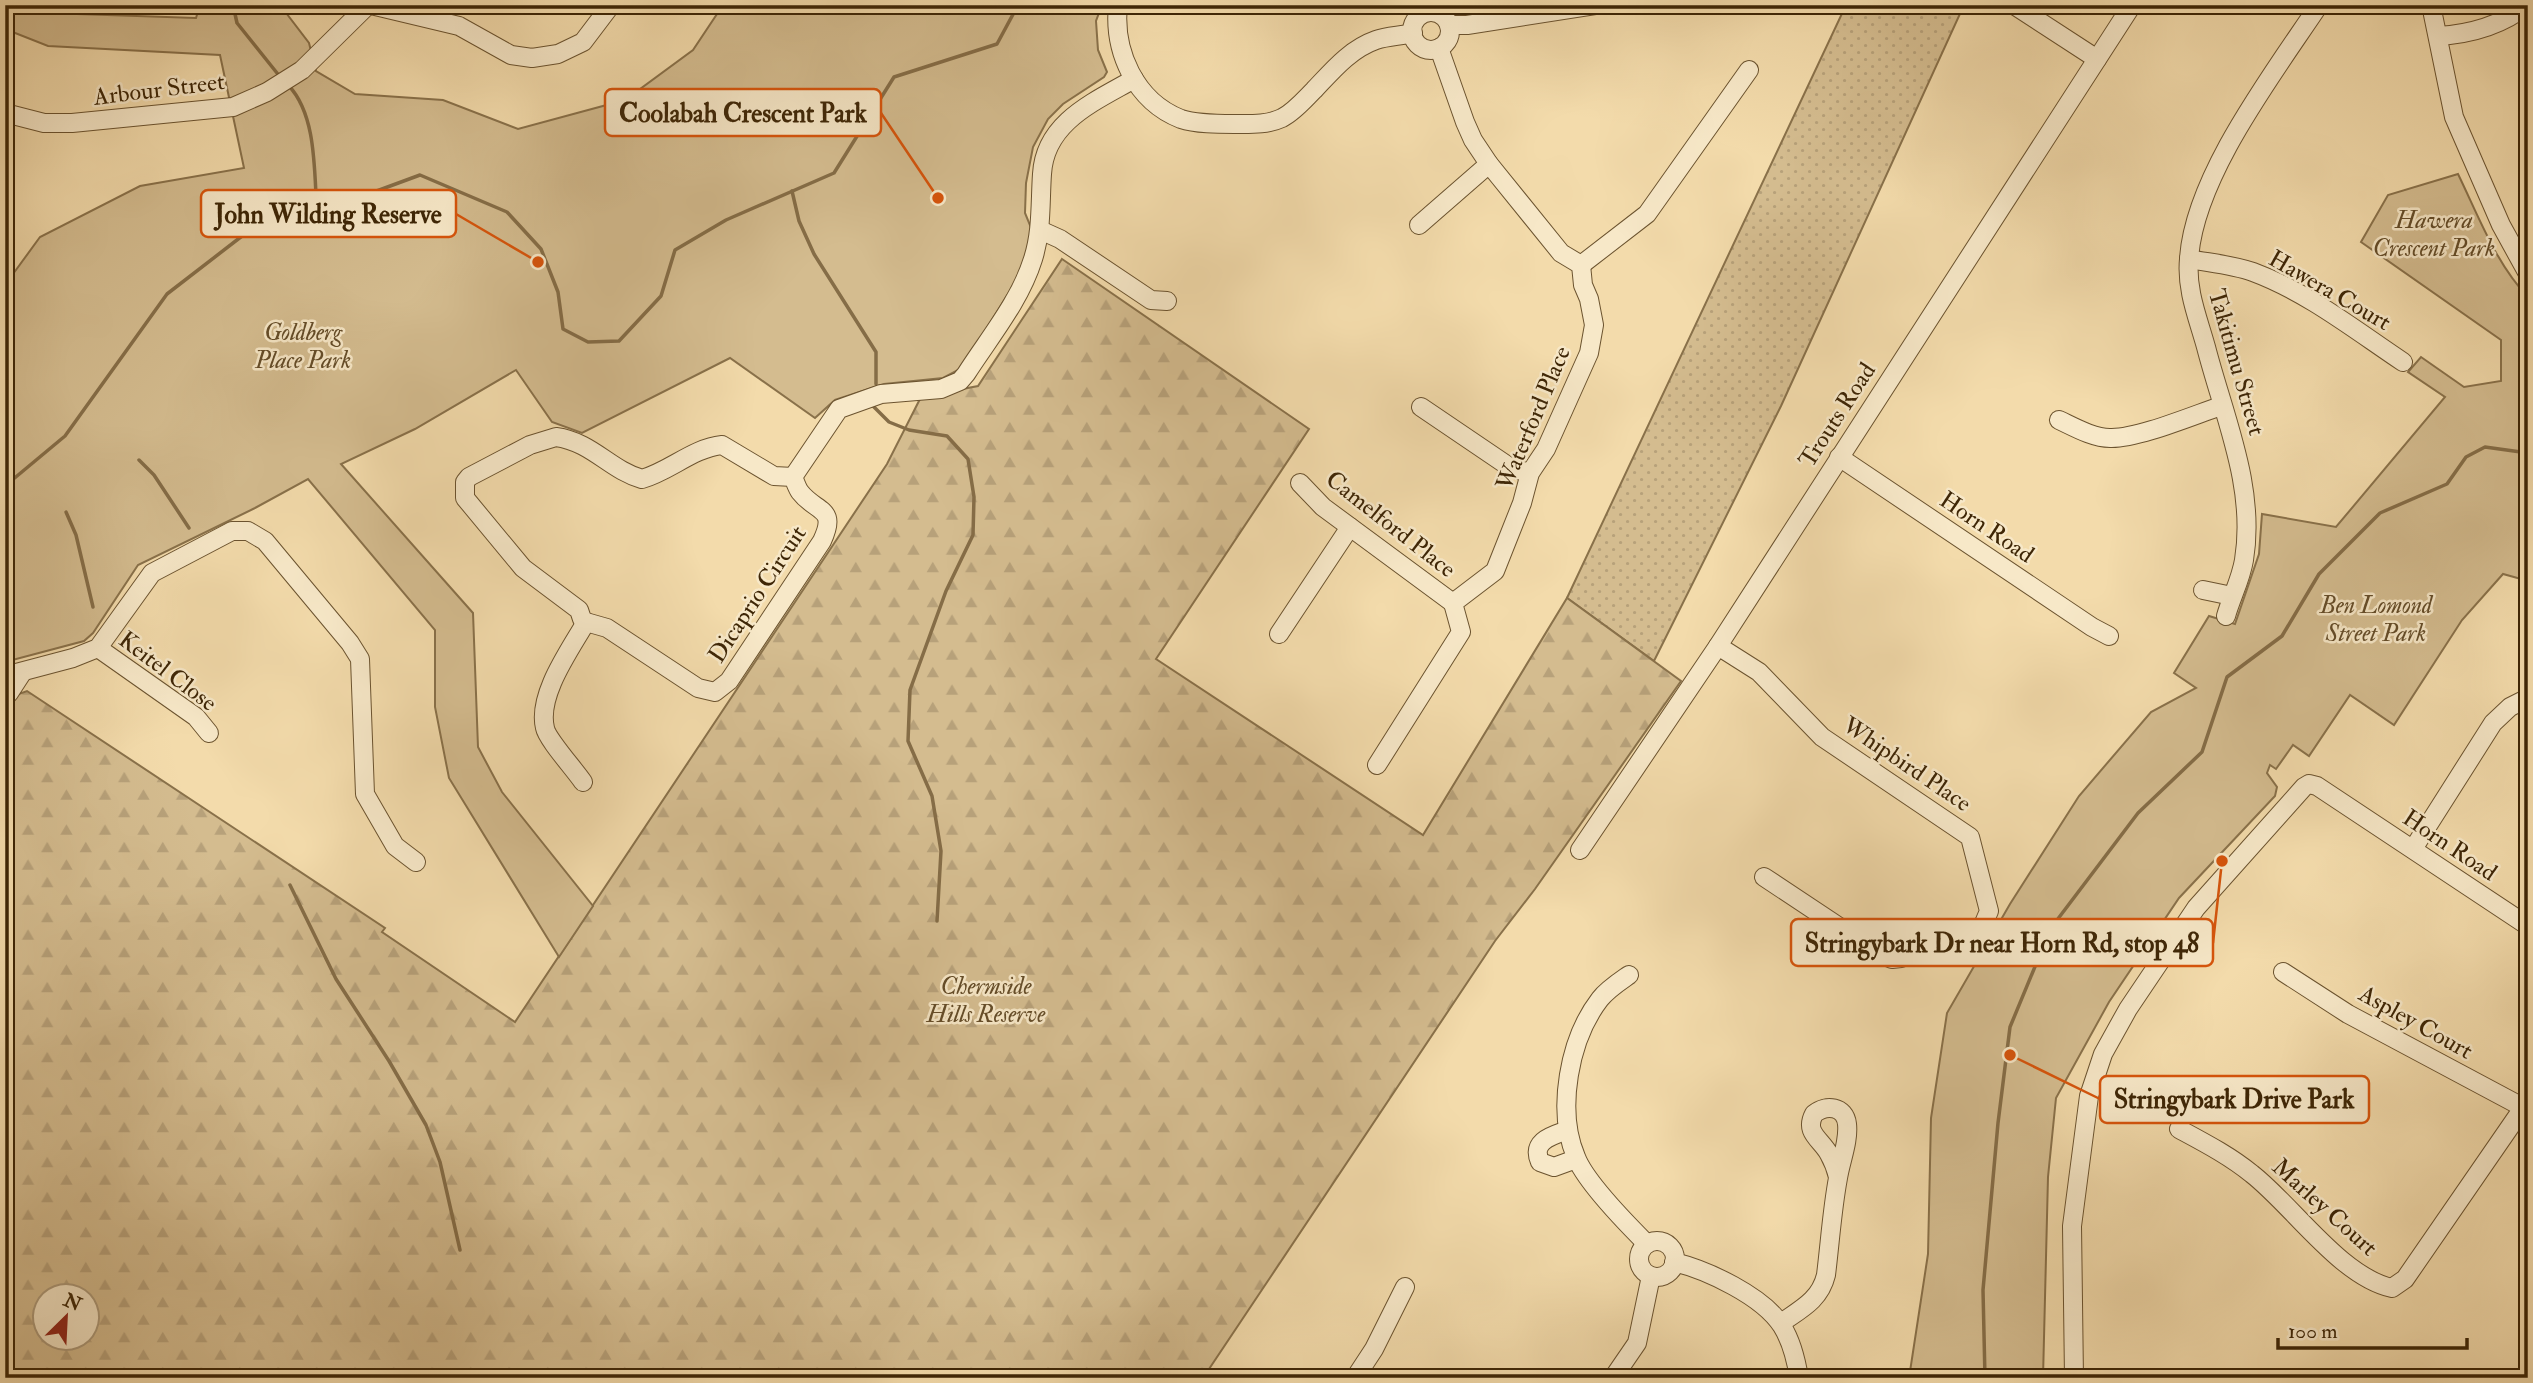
<svg xmlns="http://www.w3.org/2000/svg" width="2533" height="1383" viewBox="0 0 2533 1383" font-family="'IM FELL Double Pica',serif">
<style>
.grass{fill:url(#grass-dots);stroke:#89714a;stroke-width:2}
.forest{fill:url(#forest-firs);stroke:#89714a;stroke-width:2;fill-rule:evenodd}
.park{fill:#d4bc8f;stroke:#89714a;stroke-width:2}
.lines{fill:none;stroke-linecap:round;stroke-linejoin:round}
.stream{stroke:#856d47;stroke-width:3.5}
.minor-casing{stroke:#6b532f;stroke-width:20}
.minor{stroke:#f7e8c8;stroke-width:18}
.labels{text-anchor:middle;stroke-width:5;stroke-linejoin:round;paint-order:stroke}
.street-label{font-size:24px;fill:#3e2606;stroke:#f7e8c8}
.park-label{font-size:24px;font-style:italic;fill:#644c28;stroke:#f7e8c8}
.leader{fill:none;stroke:#d7540b;stroke-width:2.5}
.callout-dot{fill:#d7540b;stroke:#f7e8c8;stroke-width:2.5}
.callout{fill:#f7e8c8;stroke:#d7540b;stroke-width:2.5}
.callout-label{font-size:26px;text-anchor:middle;font-weight:bold;fill:#3e2606}
</style>
<defs>
<pattern id="grass-dots" width="8" height="8" patternUnits="userSpaceOnUse" patternTransform="scale(1.75)"><rect width="8" height="8" fill="#d4bc8f"/><path d="M2 2h.1M6 6h.1" fill="none" stroke="#b7a17a" stroke-width="1.8" stroke-linecap="round"/></pattern>
<pattern id="forest-firs" width="22" height="20" patternUnits="userSpaceOnUse" patternTransform="scale(1.75)"><rect width="22" height="20" fill="#d4bc8f"/><path d="M5 1l3.5 6h-7zM16 11l3.5 6h-7z" fill="#b7a17a"/></pattern>
</defs>
<rect width="100%" height="100%" fill="#f3dbab"/>
<filter id="stains"><feTurbulence type="fractalNoise" baseFrequency=".00286" numOctaves="4"/><feColorMatrix values="0 0 0 0 .2 0 0 0 0 .09 0 0 0 0 .02 0 0 0 .5 -.17"/></filter>
<radialGradient id="worn" r=".72"><stop offset=".6" stop-color="#630" stop-opacity="0"/><stop offset="1" stop-color="#630" stop-opacity=".3"/></radialGradient>
<path class="grass" d="M1846,5h118l-183,401 -127,255 -87,-63z"/>
<path class="forest" d="M1062,259l247,170 -153,230 267,176 144,-237 114,83 -146,208 -40,52 -292,437h-1198v-679l22,-8 358,237 -3,4 133,90 372,-558 34,-67 57,-11zM46,1296h42v42h-42z"/>
<g class="park">
<path d="M5,5h26l16,8 149,5 4,-13h80l29,38 7,28 39,23 88,6 75,29 107,-29 68,-50 30,-45h379l-6,16 2,29 9,22 -3,5 -41,27 -15,15 -15,28 -7,36 -1,30 7,17 -6,35 -64,103 -19,10 -59,6 -49,16 -20,18 -85,-60 -148,75 -30,-11 -36,-52 -101,59 -74,35 132,149 5,134 24,45 91,114 -34,51 -110,-179 -14,-71v-77l-127,-151 -53,29 -117,57 -45,68 -9,8 -79,21v-377l35,-48 100,-51 104,-18 -24,-113 -172,-9 -43,-17z"/>
<path d="M2458,174c20,41 38,90 70,123v284l-25,-7 -41,46 -68,105 -44,-30 -41,61 -16,-11 -17,24 -6,-4 -3,8 10,14 -2,9 -96,102 -70,104 -53,96 -8,79 -5,201h-134l19,-124 3,-136 16,-105 63,-109 69,-108 72,-84 45,-24 -22,-15 35,-57 26,8 24,-70 3,-40 74,13 109,-130 -37,-25 13,-15 43,30 37,-6v-41l-140,-98 27,-47z"/>
</g>
<g class="lines">
<g class="stream">
<path d="M233,5l4,18 44,55"/>
<path d="M289,86c28,30 25,87 28,126"/>
<path d="M792,191l7,30 15,33 62,98v32"/>
<path d="M873,406l16,16 20,8 38,6 21,23 6,38 -1,38 -27,56 -36,99 -2,51 24,55 9,55 -4,70"/>
<path d="M139,460l15,15 35,53"/>
<path d="M5,486l60,-50 102,-142 79,-61 71,-20 103,-38 87,37 34,37 17,43 5,37 25,13 31,-1 42,-45 14,-46 51,-30 108,-47 60,-96 103,-33 21,-39"/>
<path d="M66,512l10,23 17,72"/>
<path d="M290,885l46,94 53,82 37,64 14,37 20,88"/>
<path d="M1985,1378l-2,-88 15,-167 12,-96 41,-99 87,-115 64,-61 25,-75 55,-41 37,-62 61,-61 67,-29 19,-27 19,-10 43,6"/>
</g>
<defs>
<g id="minor">
<path d="M371,5l88,21 52,29 21,3 26,-4 25,-12 28,-37"/>
<path d="M1118,5c-5,46 17,96 63,114 15,5 37,5 53,5 16,0 33,1 48,-6 12,-6 22,-18 32,-28 18,-19 36,-41 62,-50 11,-4 25,-4 37,-7"/>
<path d="M2014,5l83,54"/>
<path d="M2431,5l23,112 47,108 27,49"/>
<circle cx="1431" cy="31" r="19"/>
<path d="M1449,25h18l128,-20"/>
<path d="M2438,36c33,-2 63,-10 89,-31"/>
<path d="M5,113l39,10h28l161,-16 34,-15 35,-22 66,-65"/>
<path d="M1419,225l70,-61"/>
<path d="M1040,230l20,9 91,61 16,1"/>
<path d="M2189,259c21,4 44,6 64,13 54,20 102,58 150,90"/>
<path d="M1581,265l66,-51 102,-144"/>
<path d="M1421,407l90,61 19,5"/>
<path d="M2059,420c15,7 34,18 51,18 27,1 84,-23 111,-32"/>
<path d="M556,437c36,5 54,33 86,42 28,-8 51,-31 80,-34l52,31 19,1c2,4 4,11 7,15 16,21 38,15 22,49l-93,140 -14,11 -17,-4 -91,-60 -21,-6 -4,-3 -3,-9 -56,-42 -58,-70v-16l4,-5 61,-32z"/>
<path d="M1839,457l253,170 17,9"/>
<path d="M793,477l46,-68 42,-15 60,-5 19,-8 6,-7c23,-36 54,-73 67,-115 9,-28 7,-56 9,-85 3,-52 52,-72 92,-95"/>
<path d="M1300,483l23,24 130,96"/>
<path d="M2203,590l29,6"/>
<path d="M2226,616c5,-18 15,-37 18,-56 12,-73 -20,-143 -38,-213 -8,-29 -20,-57 -17,-88 5,-82 84,-185 130,-254"/>
<path d="M1279,634l71,-107"/>
<path d="M1718,646l41,26 63,65 148,100 19,74 -5,12 -9,10 -74,25 -9,1 -12,-5 -116,-77"/>
<path d="M98,648l98,69 13,16"/>
<path d="M5,676l68,-18 25,-10 54,-75 80,-42h16l17,10 85,102 10,16 5,135 30,52 21,16"/>
<path d="M5,695l4,-2 13,-20"/>
<path d="M1377,765l84,-133 -8,-29 42,-32 27,-68 8,-30 16,-24 43,-96 5,-28 -5,-26 -6,-14 -2,-20 -20,-12 -72,-89 -16,-24 -8,-18 -26,-74"/>
<path d="M583,782c-8,-12 -36,-43 -38,-54 -8,-33 25,-78 41,-106"/>
<path d="M2413,849l80,-126 17,-16 18,-9"/>
<path d="M1580,850l138,-204 414,-641"/>
<path d="M2283,972l65,42 180,96"/>
<path d="M1629,975c-10,7 -21,14 -29,24 -31,40 -44,111 -24,158 9,24 52,68 71,87"/>
<path d="M2179,1129c26,14 51,27 73,45 41,32 89,103 140,114l13,-9 118,-171"/>
<path d="M1568,1130c-17,6 -37,11 -28,32l14,5 22,-8"/>
<circle cx="1657" cy="1259" r="18"/>
<path d="M1674,1262c33,8 89,34 108,64 10,16 14,33 17,52"/>
<path d="M1781,1323c20,-14 39,-23 45,-48 4,-32 6,-65 12,-97 3,-18 11,-37 9,-54 -2,-18 -21,-20 -33,-10 -10,19 7,25 15,40 4,7 7,15 9,23"/>
<path d="M1355,1378l19,-29 31,-62"/>
<path d="M1613,1378l24,-35 14,-67"/>
<path d="M2074,1378l-2,-152 17,-130 14,-42 25,-45 68,-101 108,-121 5,-3 8,2 211,140"/>
</g>
</defs>
<use href="#minor" class="minor-casing"/>
<use href="#minor" class="minor"/>
</g>
<g class="labels">
<g class="street-label">
<text transform="translate(159 89) rotate(-7)" y="8">Arbour Street</text>
<text transform="translate(2330 290) rotate(30)" y="8">Hawera Court</text>
<text transform="translate(2237 362) rotate(74)" y="8">Takitimu Street</text>
<text transform="translate(1837 415) rotate(-57)" y="8">Trouts Road</text>
<text transform="translate(1533 418) rotate(-67)" y="8">Waterford Place</text>
<text transform="translate(1391 524) rotate(38)" y="8">Camelford Place</text>
<text transform="translate(1987 527) rotate(34)" y="8">Horn Road</text>
<text transform="translate(757 594) rotate(-57)" y="8">Dicaprio Circuit</text>
<text transform="translate(168 671) rotate(37)" y="8">Keitel Close</text>
<text transform="translate(1907 764) rotate(34)" y="8">Whipbird Place</text>
<text transform="translate(2450 845) rotate(34)" y="8">Horn Road</text>
<text transform="translate(2416 1022) rotate(29)" y="8">Aspley Court</text>
<text transform="translate(2325 1207) rotate(42)" y="8">Marley Court</text>
</g>
<g class="park-label">
<text x="2434" y="228">Hawera<tspan x="2434" dy="28">Crescent Park</tspan></text>
<text x="303" y="340">Goldberg<tspan x="303" dy="28">Place Park</tspan></text>
<text x="2376" y="613">Ben Lomond<tspan x="2376" dy="28">Street Park</tspan></text>
<text x="986" y="994">Chermside<tspan x="986" dy="28">Hills Reserve</tspan></text>
</g>
</g>
<path class="leader" d="M938 198L881 113M538 262L456 214M2222 861L2213 943M2010 1055L2100 1099"/>
<g class="callout-dot">
<circle cx="938" cy="198" r="7"/>
<circle cx="538" cy="262" r="7"/>
<circle cx="2222" cy="861" r="7"/>
<circle cx="2010" cy="1055" r="7"/>
</g>
<g class="callout">
<rect x="605" y="89" width="276" height="47" rx="7"/>
<rect x="201" y="190" width="255" height="47" rx="7"/>
<rect x="1791" y="919" width="422" height="47" rx="7"/>
<rect x="2100" y="1076" width="269" height="47" rx="7"/>
</g>
<g class="callout-label">
<text x="743" y="122">Coolabah Crescent Park</text>
<text x="328" y="223">John Wilding Reserve</text>
<text x="2002" y="952">Stringybark Dr near Horn Rd, stop 48</text>
<text x="2234" y="1108">Stringybark Drive Park</text>
</g>
<rect width="2533" height="1383" fill="none" stroke="#f3dbab" stroke-width="28"/>
<rect x="7" y="7" width="2519" height="1369" fill="none" stroke="#3e2606" stroke-width="3.5"/>
<rect x="14" y="14" width="2505" height="1355" fill="none" stroke="#3e2606" stroke-width="2"/>
<g transform="translate(66 1317) rotate(24)"><circle r="33" fill="#f7e8c8" stroke="#ad9a7a" stroke-width="2"/>
<path d="M0-5L12 26L0 18L-12 26Z" fill="#8f2418"/>
<text y="-10" font-size="19" font-weight="bold" text-anchor="middle" fill="#3e2606">N</text>
</g>
<path d="M2278 1338v10h189v-10" fill="none" stroke="#3e2606" stroke-width="3.5"/>
<text x="2288" y="1338" font-size="21" fill="#3e2606" stroke="#f7e8c8" stroke-width="5" paint-order="stroke">100 m</text>
<rect width="100%" height="100%" filter="url(#stains)"/>
<rect width="100%" height="100%" fill="url(#worn)"/>
</svg>
